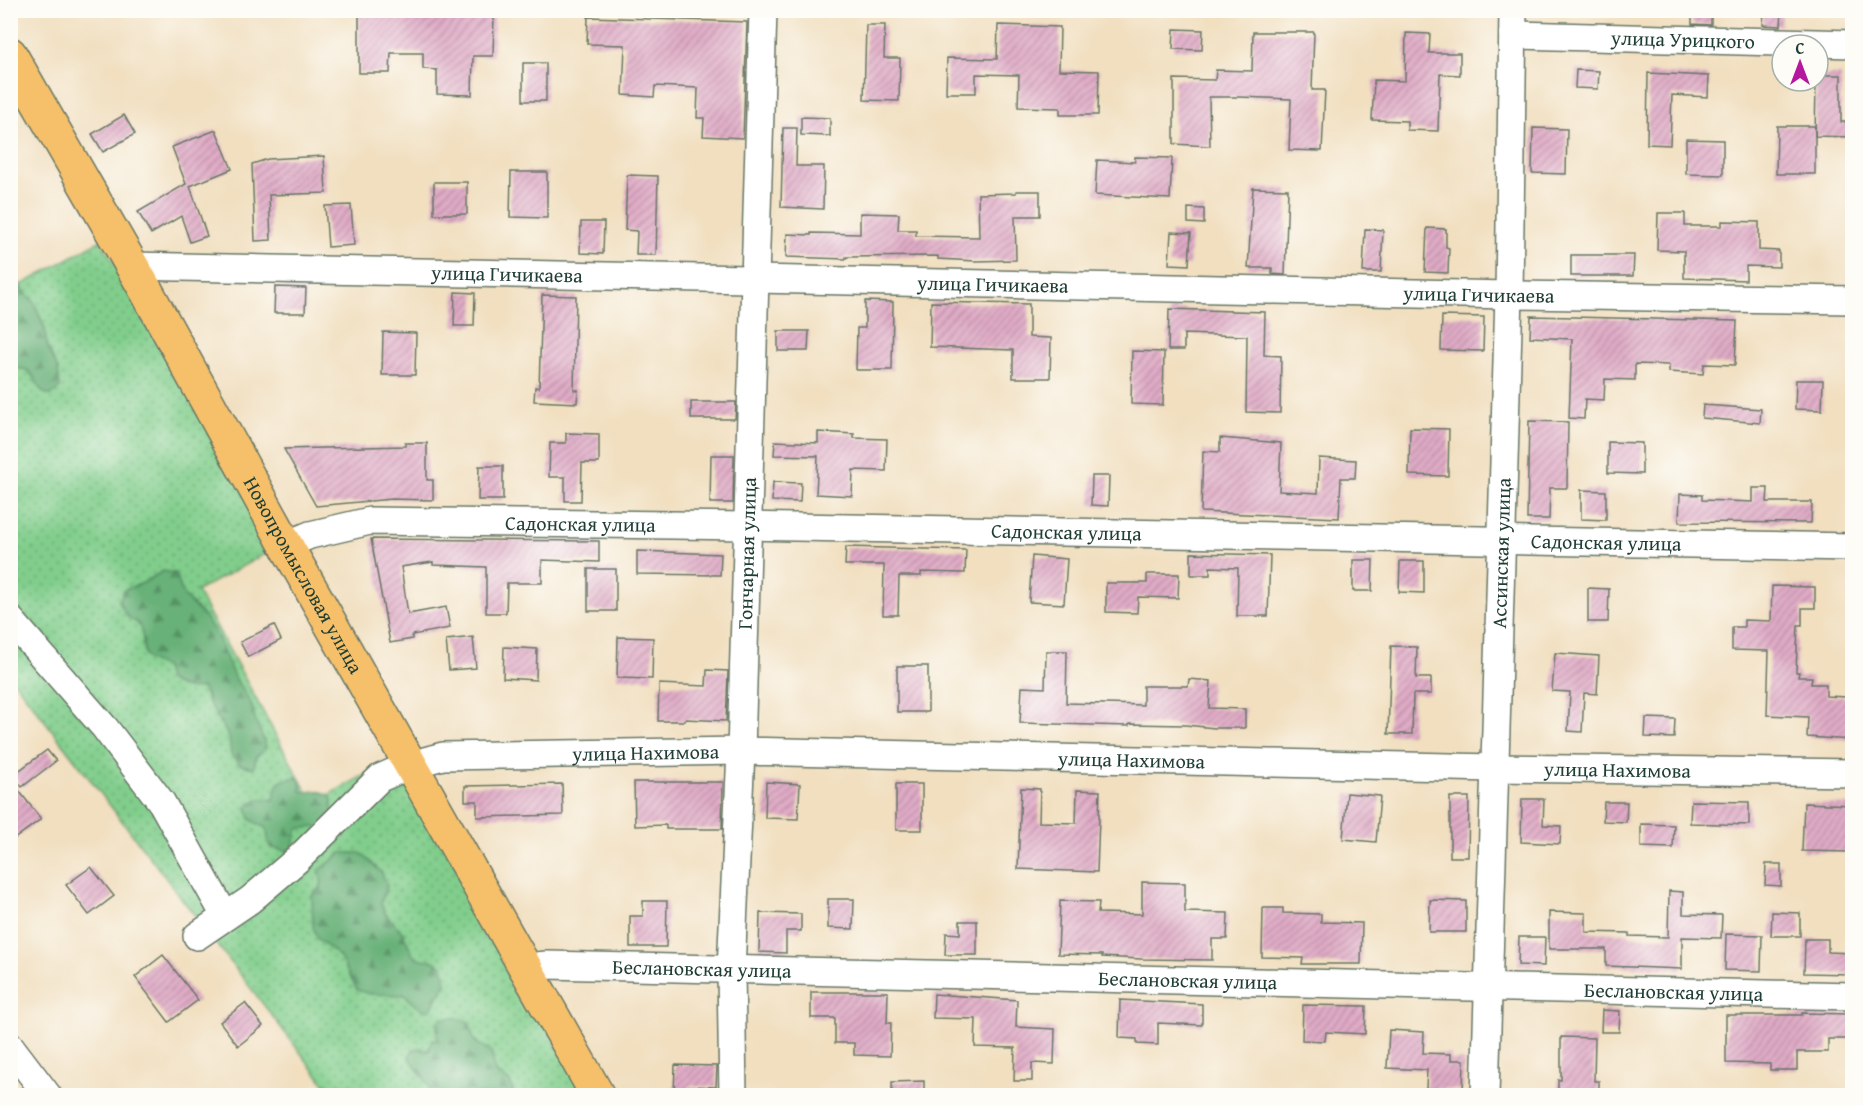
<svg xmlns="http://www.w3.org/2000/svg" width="1863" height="1106" viewBox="0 0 1863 1106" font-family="'Gentium Book Plus',serif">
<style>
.grass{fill:url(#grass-dots);stroke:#508660;stroke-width:1.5}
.forest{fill:url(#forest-firs);stroke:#447756;stroke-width:1.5}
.building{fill:url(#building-hatch)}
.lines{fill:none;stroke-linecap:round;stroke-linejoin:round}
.minor-casing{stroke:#687665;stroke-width:30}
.major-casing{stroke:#687665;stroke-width:36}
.minor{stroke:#fff;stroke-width:27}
.major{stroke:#f6c06b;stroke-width:33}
.labels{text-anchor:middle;stroke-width:4.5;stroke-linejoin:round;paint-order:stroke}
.street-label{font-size:20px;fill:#1f3d34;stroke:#fdfcf7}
</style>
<defs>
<pattern id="grass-dots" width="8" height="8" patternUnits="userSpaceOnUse" patternTransform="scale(1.5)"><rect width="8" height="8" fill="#81ce8c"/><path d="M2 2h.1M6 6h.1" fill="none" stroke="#69a873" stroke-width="1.8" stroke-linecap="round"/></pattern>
<pattern id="forest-firs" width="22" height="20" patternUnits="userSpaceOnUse" patternTransform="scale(1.5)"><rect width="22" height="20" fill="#68b178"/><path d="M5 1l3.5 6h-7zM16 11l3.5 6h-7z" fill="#559163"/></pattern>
<pattern id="building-hatch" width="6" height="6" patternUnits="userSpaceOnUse" patternTransform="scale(1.5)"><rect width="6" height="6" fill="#e0abc6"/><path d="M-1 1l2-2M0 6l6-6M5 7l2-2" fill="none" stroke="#b58ca2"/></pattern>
</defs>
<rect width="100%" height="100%" fill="#fdfcf7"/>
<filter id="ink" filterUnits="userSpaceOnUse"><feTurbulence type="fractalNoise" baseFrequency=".0167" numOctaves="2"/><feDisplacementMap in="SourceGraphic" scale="12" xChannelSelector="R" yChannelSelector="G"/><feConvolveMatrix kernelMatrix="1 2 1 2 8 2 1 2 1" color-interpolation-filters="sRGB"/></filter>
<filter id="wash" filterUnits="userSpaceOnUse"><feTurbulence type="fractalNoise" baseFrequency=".008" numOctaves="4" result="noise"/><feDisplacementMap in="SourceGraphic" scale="24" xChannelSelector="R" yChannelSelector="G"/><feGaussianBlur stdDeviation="1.35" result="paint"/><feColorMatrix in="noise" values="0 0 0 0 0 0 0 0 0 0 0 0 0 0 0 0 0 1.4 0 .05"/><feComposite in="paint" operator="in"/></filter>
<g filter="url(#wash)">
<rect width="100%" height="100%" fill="#f1dfc0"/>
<path class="grass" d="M101,240l175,308 -79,43 116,212 82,-44 190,336h-252l-322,-418v-386z"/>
<g class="forest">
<path d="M10,258l11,30 13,14 11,27 2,17 11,24 2,18 -9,7c-16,-2 -12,-19 -25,-25 -4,-2 -11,-1 -15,-2z"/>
<path d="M163,571l12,2 9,23 22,23 11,16 17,42 17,26 5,19 9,21v6l-9,8 -2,11 -13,-3 -10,-10 -2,-18 -22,-37 -4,-12c-14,2 -22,0 -35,-8l-3,-13c-32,-10 -16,-17 -25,-40 -2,-6 -7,-6 -11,-9 -5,-5 -7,-11 -10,-17l5,-11 19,-7z"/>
<path d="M296,777l4,4 2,11 18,-1 11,5 2,18 -11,13 -23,1 -3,5 -4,16 -6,2 -15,-4 -3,-6 -1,-12 -17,-10 -3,-12c10,-9 14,-10 27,-7 2,-19 4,-19 22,-23z"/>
<path d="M341,853h20l21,20 5,13 -6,17 5,12 17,18 10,22 5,4 13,1 12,6 3,18c-17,23 -11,40 -41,11l-36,-1 -12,-4 -18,-34 -21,-17 -5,-12 -1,-31c10,-11 12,-8 7,-25z"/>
<path d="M445,1018h12l12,4 5,18 4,4 11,5 3,5 2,17 16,11 4,13h-82c-2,-14 -17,-25 -23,-39l3,-5 6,-3 10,3 5,-12 5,2 -1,-16 2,-5z"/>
</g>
<g id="blocks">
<g class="building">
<path d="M1692,10h19v15l-19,-1z"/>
<path d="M1764,10h18l-1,16 -18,-1z"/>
<path d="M359,12l135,2 -1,42h-20l-1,39 -35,-1v-24l-14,-1v-16h-32l-1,20h-31z"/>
<path d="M588,17l159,5 -4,116 -40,-2 1,-18h-7l1,-30 -43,-2 -1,11 -31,-2 2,-50 -38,-1z"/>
<path d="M866,25h19l-1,33h16l-1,43 -35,-1z"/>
<path d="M998,25l62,2 -1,43 40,1 -1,44h-38v-7l-42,-1 1,-32 -43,-1v19h-30l1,-35 50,1z"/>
<path d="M1174,29l29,1 -1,20 -29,-1z"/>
<path d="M1253,32h61l-2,58h13l-3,61 -33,-1 2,-51 -52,-2h-30l1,49 -36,-2v-65l41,1 1,-10 36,1z"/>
<path d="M1406,33l24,1 -1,19h31v22l-20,-1 -2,57 -31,-1v-9l-35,-1 2,-40 31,1z"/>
<rect x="523" y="63" width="23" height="38"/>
<path d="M1576,70l23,1 -1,18 -23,-1z"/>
<path d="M1648,73l61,3 -1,21 -36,-2 -2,50 -23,-1z"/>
<path d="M1818,75h23v47h11v15l-37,-1 1,-55h2z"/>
<path d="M124,115l11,19 -32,18 -11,-18z"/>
<path d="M801,117l29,1v18l-29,-1z"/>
<path d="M1777,126h38v48h-39z"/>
<path d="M783,128h14l-1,38h28l-1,43 -42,-2z"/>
<path d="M1533,128l34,1 -1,45 -34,-1z"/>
<path d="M216,130l16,39 -42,17 17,50 -17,6 -9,-26 -30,18 -13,-22 48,-28 -14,-37z"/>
<path d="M1686,139l37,1v35l-37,-1z"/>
<path d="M324,156l2,37 -57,2 2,45 -16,1 -3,-77 16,-5z"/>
<path d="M1135,157l37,1 -2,41 -75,-4 2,-35 38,2z"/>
<path d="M511,172h36v46l-37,-1z"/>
<path d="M627,175l31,1 -2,79h-20l1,-24 -12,-1z"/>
<rect x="434" y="182" width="33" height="32"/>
<path d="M1253,188l35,1 -3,86 -13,-1v-6h-24z"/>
<path d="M1016,191h24v25h-25l1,44 -40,1 -38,-2v-3l-92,1v2l-60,-2 1,-23 24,1v-2l49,1v-21l39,1 -1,16h18v6l63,1 -1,-43 38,-1z"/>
<path d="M351,205l3,40 -26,2 -3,-41z"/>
<path d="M1188,208l16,1v15l-16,-1z"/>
<path d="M1658,213h27v13h37v-5l37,1v28l20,1v16l-33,-1v14l-62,-2v-27l-27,-1z"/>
<path d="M581,222h23l-1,32 -23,-1z"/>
<path d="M1427,228l19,1v18l3,1 -1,25 -23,-1z"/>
<path d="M1365,229l18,1 -2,42h-18z"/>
<path d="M1171,232l20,1 -2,32 -20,-1z"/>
<path d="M1571,255h63l-1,21h-62z"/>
<path d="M275,287l31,1 -1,25h-31z"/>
<path d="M455,292l20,1 -1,33h-20z"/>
<path d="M542,295l34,1 -2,94h4l-1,13 -43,-2 1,-14 4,1z"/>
<path d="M865,301l28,1 -1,68h-36l1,-42h8z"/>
<path d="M931,302l98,2v33l22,1 -1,40h-37v-28l-83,-3z"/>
<path d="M1169,309l96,3 -1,43 17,1 -1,57 -34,-1 1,-76 -63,-2v16h-16z"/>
<path d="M1442,316l42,1 -1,34 -42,-1z"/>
<path d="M1531,316l206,5 -2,44 -31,-1 -1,10 -34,-2v-7l-34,-1v16l-30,-1 -1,21 -19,-1 -1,20 -15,-1 3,-79 -42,-2z"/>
<path d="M778,331h31l-1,20h-30z"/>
<path d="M383,332l33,1 -1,42h-33z"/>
<path d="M1132,351l32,1 -1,53 -32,-1z"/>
<path d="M1796,380h27l-1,30 -27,-1z"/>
<path d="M691,402h45l-1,17h-44z"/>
<path d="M1703,405l58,4 -1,14 -58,-5z"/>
<path d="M1529,421l39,1 -1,66h-17l-1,31h-22z"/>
<path d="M1410,428l39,1 -1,47 -39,-1z"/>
<path d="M818,432l36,2v4l33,1 -1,32 -33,-1 -1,26 -36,-2 2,-38 -44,-1 1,-14 43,2z"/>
<path d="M566,433l33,1v29h-17l-1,38h-16v-24h-16l1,-34h16z"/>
<path d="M1220,438l61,5 -2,48 39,2 1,-35 37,2 -1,18h-14l-2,40 -138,-6 2,-61 17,1z"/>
<path d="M1608,442l34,1v31l-34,-1z"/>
<path d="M405,443h22v37h6v20l-41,-1 -76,7 -32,-57 121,-3z"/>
<path d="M711,455h23l-1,48h-23z"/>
<path d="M479,466h24v34h-25z"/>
<path d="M1092,476h17l-1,30 -17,-1z"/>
<path d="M773,482l28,1 -1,19 -28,-1z"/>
<path d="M1753,488h15l-1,14h45l-1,21 -132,-1 1,-28 22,1v5l51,2z"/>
<path d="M1581,490l25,1v29l-25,-1z"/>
<path d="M371,539l228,2v21l-57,-2v23h-35l-1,30h-20v-46l-53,-2v-3l-32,5 7,47 38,-7 4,21 -38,7v4l-22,4z"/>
<path d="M846,547l120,3 -1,23 -44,-1v4h-22l-1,39h-15l1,-50h-39z"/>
<path d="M637,551l84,3 -1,21 -83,-1z"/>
<path d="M1191,553l79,2 -2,61h-31l1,-48 -28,-1v8h-19z"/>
<path d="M1032,556l35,3 -3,45 -35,-2z"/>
<path d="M1353,560h20l-1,31h-19z"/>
<path d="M1400,561h24v32l-25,-1z"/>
<rect x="588" y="569" width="28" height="42"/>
<path d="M1147,574h32l-1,24 -40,-1 -1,16 -31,-1v-29h41z"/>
<path d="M1772,586l43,1v21h-13v17h-4l-2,47h3l-1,5h14l-1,7h15v12l21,1v9h5v34l-45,-3 1,-20 -41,-2 2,-64 -37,-1v-23h12v-7l27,1z"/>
<path d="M1588,588l21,1 -1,33h-20z"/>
<path d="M274,625l7,15 -33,17 -8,-15z"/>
<path d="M473,637l3,31 -27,2 -3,-30z"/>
<path d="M618,637l35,1 -1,41 -35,-1z"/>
<path d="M1391,646l26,1 -1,31h15v16h-18l-1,40h-24z"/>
<path d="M504,647l33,2 -1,31 -33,-2z"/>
<path d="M1046,651h21l-1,52 77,2v-19h45l1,-7 22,2 -2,27 36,1v19h-30l-30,-3 -56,-1v2l-109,-3 2,-36 23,1z"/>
<path d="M1555,653l44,3 -2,38 -13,-1 -2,39 -14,-1 2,-39 -18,-1z"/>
<rect x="897" y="666" width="31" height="46"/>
<path d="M707,670l21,1 -2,50 -41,-2v2h-27l1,-37 47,2z"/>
<path d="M1646,718l29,1 -1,19 -29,-1z"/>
<path d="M47,750l9,11 -34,26 -9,-12z"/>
<path d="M10,779l31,40 -31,23z"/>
<path d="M634,782h89l-1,47h-56v-4l-31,1z"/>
<path d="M766,782l34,2 -2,35 -33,-1z"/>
<path d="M562,784l1,31 -86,2v-16h-12v-15z"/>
<rect x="896" y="784" width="26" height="46"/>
<path d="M1021,788l19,1 -1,33 37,1 1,-33 23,1 -3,81 -79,-3z"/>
<path d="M1347,793l33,3 -4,46 -33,-3z"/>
<path d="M1450,797h19l-1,60h-18z"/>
<path d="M1522,799h22l-1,26 18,1 -1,18 -39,-2z"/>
<path d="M1691,801l58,1v23l-59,-2z"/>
<path d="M1604,802h23l-1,20 -23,-1z"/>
<path d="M1804,803l48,2v47l-50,-1z"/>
<path d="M1641,824l33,1 -1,23 -32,-1z"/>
<path d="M1766,864h15v22l-16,-1z"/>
<path d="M91,867l23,29 -25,19 -23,-30z"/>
<path d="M1142,882l43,1v29l43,1 -1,26h-15v21l-71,-1 -39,-2v-2l-44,-1 2,-53 39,1 -1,11 44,1z"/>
<path d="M1669,891l14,1v22l39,1 -1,23 -39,-1v32l-76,-3v-17h-57v-37l37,1v19l43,1v3l39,1z"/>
<path d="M828,899h26l-1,30 -25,-1z"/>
<path d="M1430,900l36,1v31h-37z"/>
<path d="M643,901h24l-1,46h-36v-31h13z"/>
<path d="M1263,908h20v5l38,1v8l41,1 -1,41h-59l1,-6 -41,-1z"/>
<path d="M1772,912l28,1v23h-29z"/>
<path d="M760,913l41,1v17h-15v22l-27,-1z"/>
<path d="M960,921h17v34h-32l1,-22 14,1z"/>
<path d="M1726,934l36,1 -1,36 -36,-1z"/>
<path d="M1519,937h26l-1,29 -26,-1z"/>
<path d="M1805,939h23v13l24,1v21l-48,-1z"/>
<path d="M163,955l35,45 -29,22 -34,-45z"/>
<path d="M811,992h77l-1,31h4l-1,33 -36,-1v-12h-19v-25h-24z"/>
<path d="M934,994l83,6 -1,27 39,2 -1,35 -22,-1v18h-18l1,-33 -40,-1 1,-28 -43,-1z"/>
<path d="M1120,1000l82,4v21l-44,-2v22l-21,-1v-5l-18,-1z"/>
<path d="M245,1003l18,23 -25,20 -18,-24z"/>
<path d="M1303,1005l63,1 -1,28 -39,-2 -1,9 -23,-1z"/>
<path d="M1602,1010l18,1 -1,21h-18z"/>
<path d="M1802,1013l50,1v25h-24v13h-31v18h-27v-6l-44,-1v-48h76z"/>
<path d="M1389,1030l35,2 -1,21 28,1v6h13l-1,30 -37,-2 1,-18 -40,-2z"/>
<path d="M1561,1037l34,1 -1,43h5v14l-41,-1v-14h3z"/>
<path d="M675,1065l42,1 -1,21 -27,-1v9h-15z"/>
<path d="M924,1081v14h-32v-13z"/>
</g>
</g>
</g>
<g filter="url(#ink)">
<use href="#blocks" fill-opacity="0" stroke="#687665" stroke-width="1.5"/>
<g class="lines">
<defs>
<g id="minor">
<path id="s1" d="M1513,35l339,9"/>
<path id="s2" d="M132,266l1377,29 343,5"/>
<path id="s3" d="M286,545l24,-10 60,-14 378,5 1104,21"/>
<path d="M10,619l95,109 57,75 63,113"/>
<path id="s4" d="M197,936l53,-36 48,-41 82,-81 30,-13 33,-9 298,-5 753,17 358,5"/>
<path id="s5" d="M524,967l23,-2 1305,31"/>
<path d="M10,1046l38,50"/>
<path id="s6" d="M733,1096l-2,-126 10,-219 22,-741"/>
<path id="s7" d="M1485,1096l24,-801 4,-285"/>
</g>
<g id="major">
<path id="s8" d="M10,54l137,238 139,253 312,551"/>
</g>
</defs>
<use href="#minor" class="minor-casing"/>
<use href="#major" class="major-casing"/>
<use href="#minor" class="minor"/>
<use href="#major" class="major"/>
</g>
</g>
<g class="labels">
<g class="street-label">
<text dy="7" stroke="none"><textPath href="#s1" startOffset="170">улица Урицкого</textPath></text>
<text dy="7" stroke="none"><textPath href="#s2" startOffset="375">улица Гичикаева</textPath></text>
<text dy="7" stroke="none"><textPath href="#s2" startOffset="861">улица Гичикаева</textPath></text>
<text dy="7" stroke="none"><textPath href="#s2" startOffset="1347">улица Гичикаева</textPath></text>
<text dy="7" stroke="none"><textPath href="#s3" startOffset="298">Садонская улица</textPath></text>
<text dy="7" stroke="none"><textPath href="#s3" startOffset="784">Садонская улица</textPath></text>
<text dy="7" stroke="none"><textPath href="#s3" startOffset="1324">Садонская улица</textPath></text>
<text dy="7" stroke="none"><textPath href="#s6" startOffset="543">Гончарная улица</textPath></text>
<text dy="7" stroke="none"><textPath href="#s7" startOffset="543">Ассинская улица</textPath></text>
<text dy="7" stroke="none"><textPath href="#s8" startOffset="598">Новопромысловая улица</textPath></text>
<text dy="7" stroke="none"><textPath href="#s4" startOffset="512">улица Нахимова</textPath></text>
<text dy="7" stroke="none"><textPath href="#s4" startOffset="998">улица Нахимова</textPath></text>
<text dy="7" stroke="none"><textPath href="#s4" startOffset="1484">улица Нахимова</textPath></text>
<text dy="7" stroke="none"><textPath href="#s5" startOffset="178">Беслановская улица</textPath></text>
<text dy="7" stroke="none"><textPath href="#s5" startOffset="664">Беслановская улица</textPath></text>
<text dy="7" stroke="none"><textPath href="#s5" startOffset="1150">Беслановская улица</textPath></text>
</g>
</g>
<rect width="1863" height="1106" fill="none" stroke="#fdfcf7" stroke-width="36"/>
<g transform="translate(1800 63)"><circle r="28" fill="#fdfcf7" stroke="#a4b0a9" stroke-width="1.5"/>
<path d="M0-4.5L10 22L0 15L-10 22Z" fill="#b5179e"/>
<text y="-9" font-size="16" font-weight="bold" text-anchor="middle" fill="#1f3d34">С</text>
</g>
</svg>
